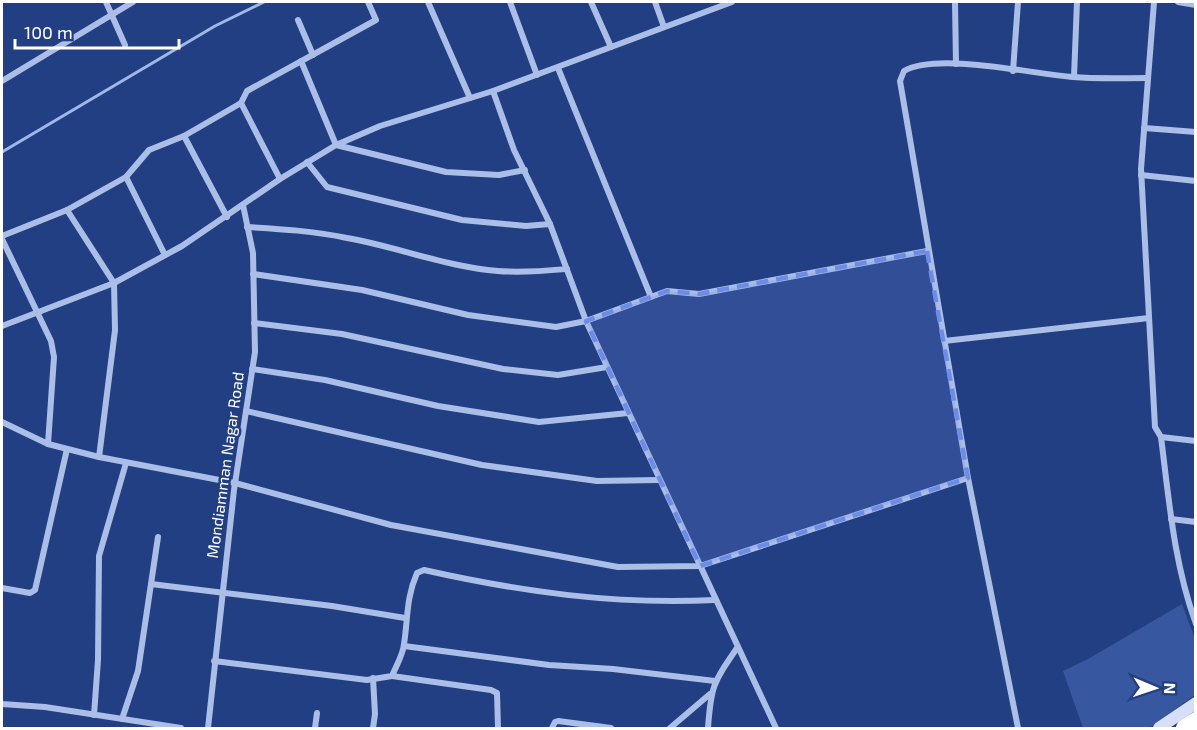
<svg xmlns="http://www.w3.org/2000/svg" width="1197" height="730" viewBox="0 0 1197 730" font-family="'Exo 2',sans-serif">
<style>
.green{fill:#3757a0}
.lines{fill:none;stroke-linecap:round;stroke-linejoin:round}
.stream{stroke:#a0b7e9;stroke-width:3}
.street{stroke:#abbee8;stroke-width:6}
.secondary{stroke:#d6dff7;stroke-width:12}
.highway{stroke:#fff;stroke-width:18}
.marked{fill:#6c8ce6;fill-opacity:0.2;stroke:#6c8ce6;stroke-width:4.5;stroke-dasharray:12 8;stroke-linejoin:round}
.labels{text-anchor:middle;stroke-width:5;stroke-linejoin:round;paint-order:stroke}
.street-label{font-size:16px;fill:#fff;stroke:#233f83}
</style>
<rect width="100%" height="100%" fill="#233f83"/>
<path class="green" d="M1182,604l13,35v56l-46,33h-66l-20,-57 25,-12z"/>
<g class="lines">
<path class="stream" d="M2,152l213,-126 49,-24"/>
<g class="street">
<path d="M106,2l19,43"/>
<path d="M428,2l42,96"/>
<path d="M510,2l27,73"/>
<path d="M591,2l20,45"/>
<path d="M655,2l9,25"/>
<path d="M955,2l1,62"/>
<path d="M1154,2l-13,167 14,258 6,10c8,63 13,127 35,187"/>
<path d="M1178,2l18,3"/>
<path d="M298,20l15,35"/>
<path d="M301,61l35,84 110,27 53,3 26,-5"/>
<path d="M558,68l93,229"/>
<path d="M1013,71l5,-69"/>
<path d="M1074,77l3,-75"/>
<path d="M2,81l131,-79"/>
<path d="M493,91l21,59 36,74 36,97 190,407"/>
<path d="M241,103l39,76"/>
<path d="M1144,128l52,4"/>
<path d="M184,136l43,81"/>
<path d="M307,162l20,25 135,33 64,6 24,-2"/>
<path d="M1141,175l55,6"/>
<path d="M126,177l39,78"/>
<path d="M67,210l47,73 1,47 -16,127"/>
<path d="M247,227c34,2 67,4 100,11 51,9 100,29 151,33 24,2 46,0 69,-2"/>
<path d="M2,236l65,-26 59,-33 23,-27 35,-14 57,-33 6,-12 129,-71 -8,-18"/>
<path d="M2,239l49,102 3,16 -6,87"/>
<path d="M253,274l109,16 106,25 88,12 30,-6 81,-30 32,3 228,-43"/>
<path d="M254,323l88,11 161,35 55,6 49,-8"/>
<path d="M2,326l112,-43 68,-37 98,-67 56,-34 44,-19 113,-35 239,-89"/>
<path d="M944,341l205,-23"/>
<path d="M252,369l73,11 113,26 101,16 89,-9"/>
<path d="M246,411l236,54 115,16 62,-1"/>
<path d="M2,422l46,22 51,13 136,26 156,42 227,42 82,-1 268,-88"/>
<path d="M1161,437l35,4"/>
<path d="M1171,519l25,3"/>
<path d="M151,584l181,22 73,12"/>
<path d="M2,588l28,5 5,-3 32,-141"/>
<path d="M404,646l145,19 64,4 102,12"/>
<path d="M214,661l153,19 25,-4c4,-10 11,-21 12,-32 4,-25 2,-46 13,-71l7,-3c98,22 191,35 291,30"/>
<path d="M392,676l99,14 6,3 1,35"/>
<path d="M2,704l43,3 136,21"/>
<path d="M94,715l4,-55 1,-104 27,-93"/>
<path d="M122,719l16,-48 20,-134"/>
<path d="M208,728l26,-238 21,-138 -2,-99 -10,-48"/>
<path d="M315,728l2,-15"/>
<path d="M373,728l2,-14 -2,-36"/>
<path d="M552,728l3,-6 3,-1 53,7"/>
<path d="M670,728l40,-34"/>
<path d="M708,728c3,-42 5,-45 29,-80"/>
<path d="M1018,728l-50,-250 -68,-397 4,-10c34,-19 128,3 169,6 24,2 49,1 74,1"/>
</g>
<path class="secondary" d="M1159,728l37,-25"/>
<path class="highway" d="M1185,728l11,-7"/>
</g>
<path class="marked" d="M927,251l41,227 -268,88 -114,-245 81,-30 32,3z"/>
<g class="labels">
<g class="street-label">
<text transform="translate(225 465) rotate(-82)" y="6">Mondiamman Nagar Road</text>
</g>
</g>
<rect width="1197" height="730" fill="none" stroke="#ffffff" stroke-width="6"/>
<g transform="translate(1155 688) rotate(92)" stroke="#233f83" stroke-width="4.5" paint-order="stroke">
<path d="M0-4.5L10 22L0 15L-10 22Z" fill="#ffffff"/>
<text y="-9" font-size="16" font-weight="bold" text-anchor="middle" fill="#ffffff">N</text>
</g>
<path d="M15 39v9h164v-9" fill="none" stroke="#ffffff" stroke-width="3"/>
<text x="24" y="39" font-size="18" fill="#ffffff" stroke="#233f83" stroke-width="4.5" paint-order="stroke">100 m</text>
</svg>
